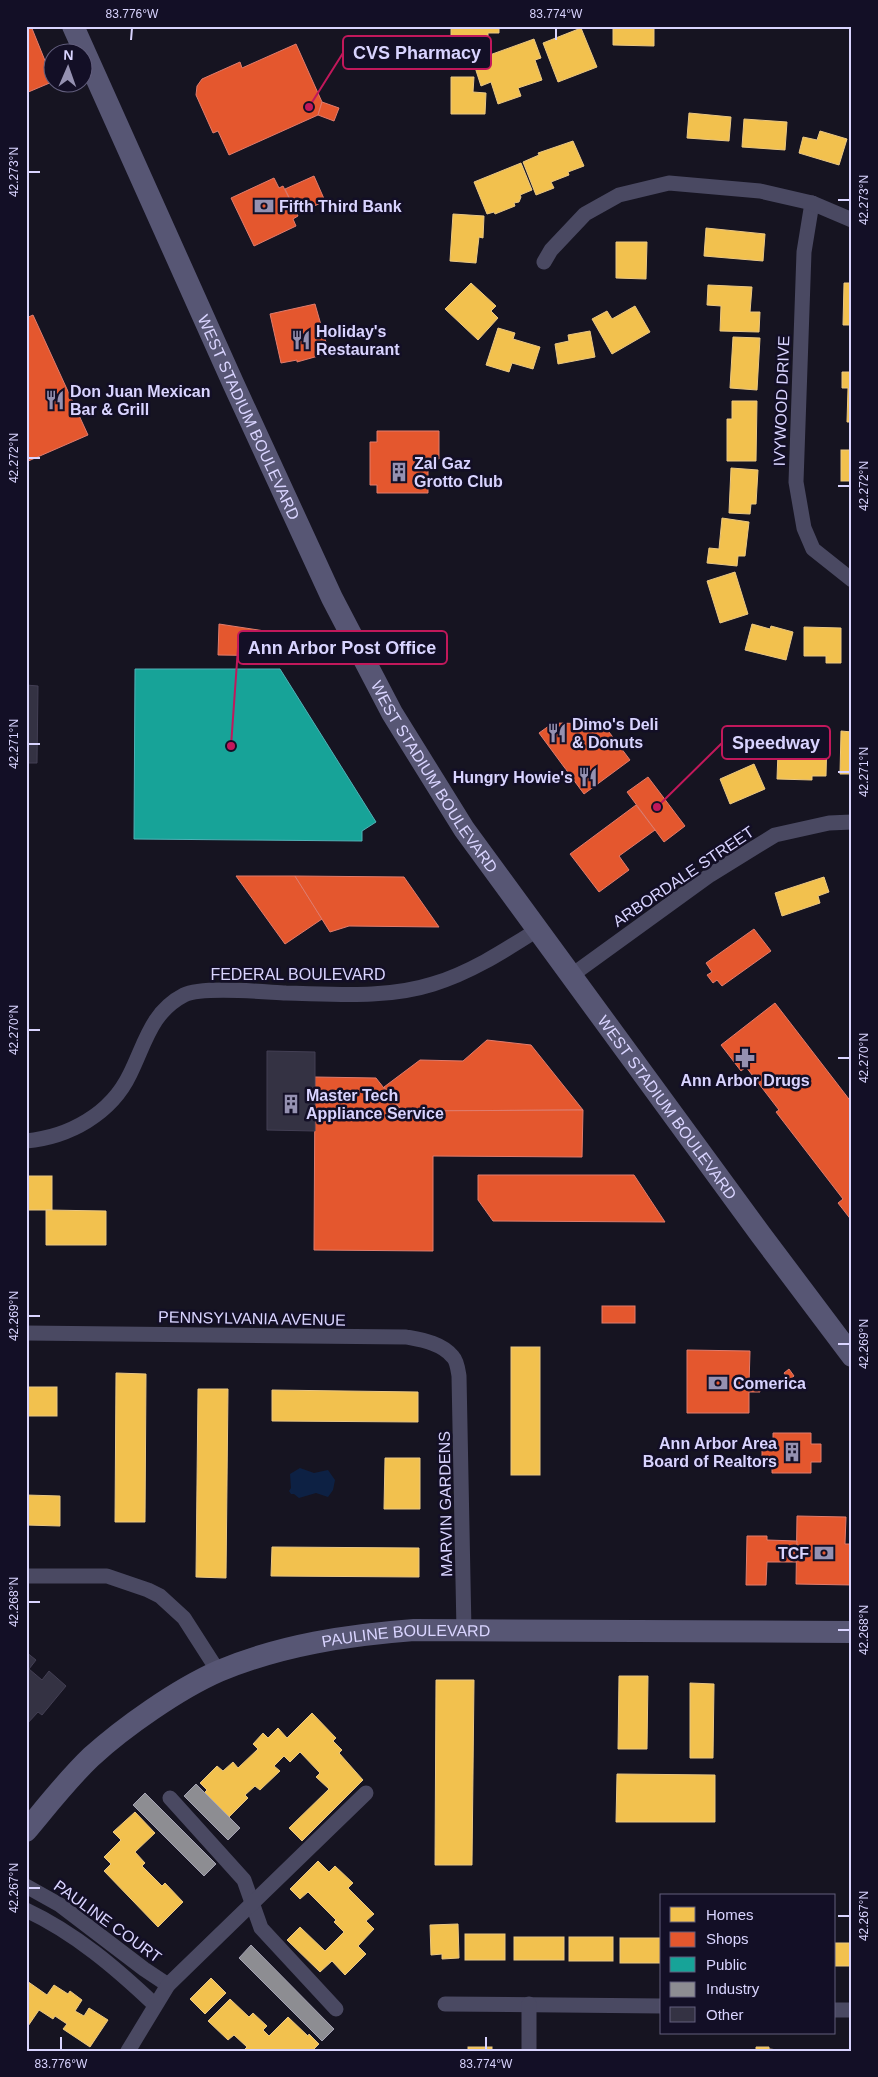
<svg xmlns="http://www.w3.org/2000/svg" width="878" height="2077" viewBox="0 0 878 2077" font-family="Arial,sans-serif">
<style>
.water{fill:#0d2144}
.homes{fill:#f2c14e;stroke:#eac783}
.shops{fill:#e4572e;stroke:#e17c6d}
.public{fill:#17a398;stroke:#51b2b7}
.industry{fill:#8d8d92;stroke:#a4a2b3}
.building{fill:#343243;stroke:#433f54}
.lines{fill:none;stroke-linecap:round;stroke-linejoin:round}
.street{stroke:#4a4962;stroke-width:15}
.secondary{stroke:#575674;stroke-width:22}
.ticks{fill:none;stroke:#d9d4ff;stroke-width:2}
.labels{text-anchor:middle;stroke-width:5;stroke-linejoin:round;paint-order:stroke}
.poi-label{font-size:16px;font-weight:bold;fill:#d9d4ff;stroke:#130f26;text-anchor:start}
.street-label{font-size:16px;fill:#d9d4ff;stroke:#130f26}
.leader{fill:none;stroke:#c2185b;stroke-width:2}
.callout-dot{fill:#c2185b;stroke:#130f26;stroke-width:2}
.callout{fill:#130f26;stroke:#c2185b;stroke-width:2}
.callout-label{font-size:18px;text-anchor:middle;font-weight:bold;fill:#d9d4ff}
.neatline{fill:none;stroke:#d9d4ff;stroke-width:2}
.ticks-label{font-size:12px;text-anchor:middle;fill:#d9d4ff}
</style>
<rect width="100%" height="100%" fill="#161421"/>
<path class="water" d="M300,1468l14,5 14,-3 7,10 -2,10 -5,7 -12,-4 -17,5 -5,-4h-3l-2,-3 2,-3 -1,-14z"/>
<g class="homes">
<path d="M451,26h48v7h-11v7h-37z"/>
<path d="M613,26h41v20l-41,-1z"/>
<path d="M581,28l16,39 -39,15 -15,-39z"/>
<path d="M534,39l7,19 -6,2 7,20 -24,8 3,8 -23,8 -7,-22 -10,4 -8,-25z"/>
<path d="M451,77h23l-1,15 13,1 -1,21h-34z"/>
<path d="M689,113l42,4 -2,24 -42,-3z"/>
<path d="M744,119l43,3 -2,28 -43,-3z"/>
<path d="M820,131l27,8 -8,26 -40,-12 4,-16 14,3z"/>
<path d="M573,141l11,25 -16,6 1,3 -18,7 3,6 -18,7 -13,-33 16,-7 -1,-2z"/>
<path d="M521,163l11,27 -12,5 1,2 -2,5 -5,1 1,3 -20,8 -1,-2 -7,2 -13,-32z"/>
<path d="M453,214l31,2 -1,22 -4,-1 -3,26 -26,-2z"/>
<path d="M706,228l59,6 -2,27 -59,-5z"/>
<path d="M616,242h31l-1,37 -30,-1z"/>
<path d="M851,267l1,58h-9l1,-42h7z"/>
<path d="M471,283l25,23 -5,5 7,7 -20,22 -33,-31z"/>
<path d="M708,285l44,2 -2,25h10l-1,20 -39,-1 1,-25 -14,-1z"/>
<path d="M635,306l15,26 -38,22 -20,-35 15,-8 5,8z"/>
<path d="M498,328l17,5 -2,6 27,8 -7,22 -21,-6 -3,9 -23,-7z"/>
<path d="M590,331l5,26 -37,7 -3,-20 14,-3 -1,-6z"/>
<path d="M733,337l27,1 -3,52 -27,-2z"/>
<path d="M842,372h10v50h-5l1,-34h-6z"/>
<path d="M732,401h25l-1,60h-29v-42h5z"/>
<rect x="841" y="450" width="11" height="31"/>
<path d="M731,468l27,2 -2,34h-5l-1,10 -21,-1z"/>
<path d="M722,518l27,4 -4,34h-7l-1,10 -30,-3 2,-15 10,1z"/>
<path d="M735,572l13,42 -28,9 -13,-42z"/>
<path d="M752,624l18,5 1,-3 22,6 -7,28 -41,-10z"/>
<path d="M804,627l37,1v35h-15v-7h-22z"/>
<path d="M841,731l11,1v42h-12z"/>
<path d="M803,737h24l-1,39h-14v4l-35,-1 1,-27h24z"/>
<path d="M754,764l11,25 -35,15 -10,-25z"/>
<path d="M824,877l5,15 -11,4 2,7 -38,13 -7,-23z"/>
<rect x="26" y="1176" width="26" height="34"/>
<path d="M46,1210l60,1v34h-60z"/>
<rect x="511" y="1347" width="29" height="128"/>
<path d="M116,1373l30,1 -1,148h-30z"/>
<rect x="26" y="1387" width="31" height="29"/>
<path d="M198,1389h30l-2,189 -30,-1z"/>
<path d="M272,1390l146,2v30l-146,-1z"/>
<path d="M385,1458h35v51h-36z"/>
<path d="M26,1495l34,1v30l-34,-1z"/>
<path d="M272,1547l147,1v29l-148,-1z"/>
<path d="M619,1676h29l-1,73h-29z"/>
<path d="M436,1680h38l-2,185h-37z"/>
<path d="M690,1683l24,1 -1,74h-23z"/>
<path d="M312,1713l24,25 -3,3 9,9 -3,3 24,27 -61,61 -13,-13 40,-39 -13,-12 4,-4 -20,-21 -10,10 -6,-6 -10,10 6,5 -20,19 -5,-4 -10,9 3,3 -19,19 -25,-24 3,-3 -7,-7 17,-17 6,5 10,-9 5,6 20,-19 -5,-5 10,-11 5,5 10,-10 9,10z"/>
<path d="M617,1774l98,1v47h-99z"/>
<path d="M135,1812l20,21 -20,19 10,11 -3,3 20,20 3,-3 18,19 -25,25 -54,-56 7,-7 -7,-7 17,-17 -8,-8z"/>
<path d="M318,1861l11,11 6,-6 18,17 -5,5 26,26 -8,7 8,8 -16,17 8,8 -21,21 -13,-14 -12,11 -33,-32 13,-13 25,24 19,-19 -10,-10 2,-2 -28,-28 -8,7 -10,-10z"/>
<path d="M458,1924l1,34 -17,1v-5l-11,1 -1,-30z"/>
<rect x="465" y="1934" width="40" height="26"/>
<rect x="514" y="1937" width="50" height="23"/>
<rect x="569" y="1937" width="44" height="24"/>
<rect x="620" y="1938" width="42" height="25"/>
<rect x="835" y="1943" width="17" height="23"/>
<path d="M211,1978l15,15 -21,21 -15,-15z"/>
<path d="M27,1981l20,14 7,-10 14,9 2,-3 12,9 -7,11 9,5 5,-8 19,12 -18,27 -27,-18 4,-5 -12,-8 -2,3 -14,-9 -13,19z"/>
<path d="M230,1999l19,18 4,-4 14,13 -4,4 6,6 19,-19 20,19 1,-2 10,10 -7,7h-69l4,-4 -13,-12 -6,5 -20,-19z"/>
<rect x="468" y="2047" width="24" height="4"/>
<path d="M756,2047h13v2l19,2h-32z"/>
</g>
<g class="shops">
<path d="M26,26h5l21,52v4l-26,11z"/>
<path d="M296,44l26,58 -4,13 -89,40 -11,-24 -5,2 -17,-38 1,-9 5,-7 38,-17 2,6z"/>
<path d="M322,102l17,6 -5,13 -16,-6z"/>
<path d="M314,176l11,25 -28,13 -12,-25z"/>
<path d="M274,178l5,10 4,-2 15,30 -5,3 3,7 -42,20 -23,-48z"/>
<path d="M315,304l14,49 -32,9v-2l-16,3 -11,-49z"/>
<path d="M33,315l55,120 -62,27v-144z"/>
<path d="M377,431h62v28l-11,-1v35h-51v-8h-7v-43h7z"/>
<path d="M219,624l72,11 -5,21 -68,-1z"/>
<path d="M553,723l50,1 27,36 -46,34 -45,-61z"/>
<path d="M648,777l37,49 -21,16 -37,-50z"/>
<path d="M636,805l19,25 -36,26 10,14 -30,22 -29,-38z"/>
<path d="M236,876h59l27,43 -37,25z"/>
<path d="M295,876l109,1 35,50 -90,-1 -19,6z"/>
<path d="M754,929l17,22 -49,35 -5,-6 -4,3 -6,-8 5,-3 -6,-9z"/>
<path d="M775,1003l77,100v118l-14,-18 5,-4 -67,-87 3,-2 -33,-43 -5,4 -20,-26z"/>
<path d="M487,1040l44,5 52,65 -181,1 -18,-24 36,-27 43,1z"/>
<path d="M315,1077l61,1 26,33 181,-1 -1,47 -149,-1v95l-119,-1z"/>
<path d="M478,1175h156l31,47 -172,-1 -15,-21z"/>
<rect x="602" y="1306" width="33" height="17"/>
<path d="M687,1350l63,1 -1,34h11v7h-11v21h-62z"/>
<path d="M789,1369l5,7 -5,4 -5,-7z"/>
<path d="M773,1433h38v11h10v18h-10v11h-39v-12h-10v-17h11z"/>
<path d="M797,1516l49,1 -1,27h7v41l-56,-1z"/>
<path d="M747,1536h20v4l30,1 -1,21h-29l-1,23h-20z"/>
</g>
<path class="public" d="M135,669h145l96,153 -14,9v10l-228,-2z"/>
<g class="industry">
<path d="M196,1784l44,44 -12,12 -44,-44z"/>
<path d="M145,1793l71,71 -12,12 -71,-71z"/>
<path d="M251,1945l83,84 -12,12 -83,-83z"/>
</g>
<g class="building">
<path d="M26,685l12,1 -1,77h-11z"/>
<path d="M267,1051l48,1v79l-48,-1z"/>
<path d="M26,1652l10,8 -7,9 13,11 7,-9 17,15 -24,29 -4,-3 -12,13z"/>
</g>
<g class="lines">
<g class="street">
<path d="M812,203l-8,49 -8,230 8,46 9,21 39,31"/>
<path d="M544,262l7,-12 34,-36 34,-19 50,-12 91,8 52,12 40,17"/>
<path d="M572,975l138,-100 65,-40 54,-12 23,-1"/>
<path d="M26,1141c43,-4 85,-27 104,-67 15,-30 21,-62 54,-79 18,-9 80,-3 102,-2 48,1 100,6 147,-9 37,-11 71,-33 104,-54"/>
<path d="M26,1333l380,4c16,3 36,6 47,20 4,4 5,13 6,19l5,255"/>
<path d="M26,1576h81l41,14 12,6 24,22 34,53"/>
<path d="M170,1798l74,82 17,48 75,81"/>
<path d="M26,1886l34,19 84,64 24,16"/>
<path d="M26,1910c49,23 90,58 129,95"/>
<path d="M445,2004l217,2"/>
<path d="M834,2010h18"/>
<path d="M128,2051l40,-66 198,-192"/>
<path d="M529,2051v-47"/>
</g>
<g class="secondary">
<path id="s1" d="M73,26l160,357 99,215 60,115 72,116 297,406 91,121"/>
<path id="s2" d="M26,1831c21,-25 41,-51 65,-74 33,-30 87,-68 128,-86 62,-26 129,-36 195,-41l438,2"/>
</g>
</g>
<path class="ticks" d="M131,40l1,-12M556,40v-12M28,172h12M838,200h12M28,458h12M838,486h12M28,744h12M838,772h12M28,1030h12M838,1058h12M28,1316h12M838,1344h12M28,1602h12M838,1630h12M28,1888h12M838,1916h12M61,2050v-13M486,2050v-13"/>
<defs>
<symbol id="bank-bare" viewBox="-9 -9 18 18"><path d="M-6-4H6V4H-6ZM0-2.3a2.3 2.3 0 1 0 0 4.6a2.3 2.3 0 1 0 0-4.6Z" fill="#9591b1" stroke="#130f26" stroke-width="2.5" paint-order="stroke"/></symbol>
<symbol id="restaurant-bare" viewBox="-9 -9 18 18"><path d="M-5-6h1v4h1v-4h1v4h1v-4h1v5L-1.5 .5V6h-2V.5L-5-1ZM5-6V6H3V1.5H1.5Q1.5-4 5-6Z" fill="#9591b1" stroke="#130f26" stroke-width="2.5" paint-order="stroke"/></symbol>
<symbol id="building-bare" viewBox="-9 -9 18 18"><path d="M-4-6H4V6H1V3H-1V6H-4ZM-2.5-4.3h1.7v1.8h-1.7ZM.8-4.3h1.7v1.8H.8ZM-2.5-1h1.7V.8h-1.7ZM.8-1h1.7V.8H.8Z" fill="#9591b1" stroke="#130f26" stroke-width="2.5" paint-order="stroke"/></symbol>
<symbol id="pharmacy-bare" viewBox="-9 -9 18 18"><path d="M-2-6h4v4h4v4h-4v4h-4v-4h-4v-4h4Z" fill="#9591b1" stroke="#130f26" stroke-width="2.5" paint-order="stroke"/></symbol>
</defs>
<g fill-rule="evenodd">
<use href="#bank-bare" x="250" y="192" width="28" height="28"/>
<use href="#restaurant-bare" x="287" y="326" width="28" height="28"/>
<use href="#restaurant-bare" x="41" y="386" width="28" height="28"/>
<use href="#building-bare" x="385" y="458" width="28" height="28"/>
<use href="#restaurant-bare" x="543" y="719" width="28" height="28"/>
<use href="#restaurant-bare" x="574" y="763" width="28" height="28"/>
<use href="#pharmacy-bare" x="731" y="1044" width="28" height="28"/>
<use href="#building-bare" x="277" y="1090" width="28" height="28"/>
<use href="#bank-bare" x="704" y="1369" width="28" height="28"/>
<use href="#building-bare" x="778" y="1438" width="28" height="28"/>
<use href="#bank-bare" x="810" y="1539" width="28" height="28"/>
</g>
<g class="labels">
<g class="poi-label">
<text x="279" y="212">Fifth Third Bank</text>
<text x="316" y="337">Holiday's<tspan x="316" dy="18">Restaurant</tspan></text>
<text x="70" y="397">Don Juan Mexican<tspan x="70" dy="18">Bar &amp; Grill</tspan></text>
<text x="414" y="469">Zal Gaz<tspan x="414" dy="18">Grotto Club</tspan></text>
<text x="572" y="730">Dimo's Deli<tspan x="572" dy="18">&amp; Donuts</tspan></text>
<text x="573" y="783" text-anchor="end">Hungry Howie's</text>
<text x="745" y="1086" text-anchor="middle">Ann Arbor Drugs</text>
<text x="306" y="1101">Master Tech<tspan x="306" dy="18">Appliance Service</tspan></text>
<text x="733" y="1389">Comerica</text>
<text x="777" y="1449" text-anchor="end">Ann Arbor Area<tspan x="777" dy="18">Board of Realtors</tspan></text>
<text x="809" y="1559" text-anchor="end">TCF</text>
</g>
<g class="street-label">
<text transform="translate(781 401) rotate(-88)" y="6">IVYWOOD DRIVE</text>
<text dy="6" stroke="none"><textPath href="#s1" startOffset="429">WEST STADIUM BOULEVARD</textPath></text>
<text dy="6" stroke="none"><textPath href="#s1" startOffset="834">WEST STADIUM BOULEVARD</textPath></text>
<text transform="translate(683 876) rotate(-34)" y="6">ARBORDALE STREET</text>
<text x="298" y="980">FEDERAL BOULEVARD</text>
<text dy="6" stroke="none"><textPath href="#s1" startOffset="1239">WEST STADIUM BOULEVARD</textPath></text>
<text transform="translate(252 1318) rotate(1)" y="6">PENNSYLVANIA AVENUE</text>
<text transform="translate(445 1504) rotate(-91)" y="6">MARVIN GARDENS</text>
<text dy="6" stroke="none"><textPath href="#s2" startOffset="445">PAULINE BOULEVARD</textPath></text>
<text transform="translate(108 1921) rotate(36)" y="6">PAULINE COURT</text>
</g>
</g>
<path class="leader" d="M309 107L343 53M231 746L238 648M657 807L722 743"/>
<g class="callout-dot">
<circle cx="309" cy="107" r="5"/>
<circle cx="231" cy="746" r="5"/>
<circle cx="657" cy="807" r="5"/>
</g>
<g class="callout">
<rect x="343" y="36" width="148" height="33" rx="5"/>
<rect x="238" y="631" width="209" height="33" rx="5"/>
<rect x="722" y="726" width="108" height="33" rx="5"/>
</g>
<g class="callout-label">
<text x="417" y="59">CVS Pharmacy</text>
<text x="342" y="654">Ann Arbor Post Office</text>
<text x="776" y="749">Speedway</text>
</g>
<rect width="878" height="2077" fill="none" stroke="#130f26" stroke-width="55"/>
<rect x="660" y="1894" width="175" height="140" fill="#130f26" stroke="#625e7d"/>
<rect x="670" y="1907" width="25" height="15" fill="#f2c14e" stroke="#625e7d"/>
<text x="706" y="1920" font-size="15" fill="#d9d4ff">Homes</text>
<rect x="670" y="1932" width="25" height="15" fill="#e4572e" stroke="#625e7d"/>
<text x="706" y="1944" font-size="15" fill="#d9d4ff">Shops</text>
<rect x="670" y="1957" width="25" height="15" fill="#17a398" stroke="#625e7d"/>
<text x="706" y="1970" font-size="15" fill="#d9d4ff">Public</text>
<rect x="670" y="1982" width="25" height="15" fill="#8d8d92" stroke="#625e7d"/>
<text x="706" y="1994" font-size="15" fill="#d9d4ff">Industry</text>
<rect x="670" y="2007" width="25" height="15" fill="#343243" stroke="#625e7d"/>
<text x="706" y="2020" font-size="15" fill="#d9d4ff">Other</text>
<g transform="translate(68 68) rotate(2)"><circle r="24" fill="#130f26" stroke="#625e7d"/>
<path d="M0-4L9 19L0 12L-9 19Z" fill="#9591b1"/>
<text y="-8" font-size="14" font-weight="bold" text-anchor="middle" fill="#d9d4ff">N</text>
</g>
<rect x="28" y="28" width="822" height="2022" class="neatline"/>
<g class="ticks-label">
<text x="132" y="18">83.776°W</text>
<text x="556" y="18">83.774°W</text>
<text transform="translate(14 172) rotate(-90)" y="4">42.273°N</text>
<text transform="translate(864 200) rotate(-90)" y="4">42.273°N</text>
<text transform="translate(14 458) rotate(-90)" y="4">42.272°N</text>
<text transform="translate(864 486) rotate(-90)" y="4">42.272°N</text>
<text transform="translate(14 744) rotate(-90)" y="4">42.271°N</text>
<text transform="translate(864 772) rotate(-90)" y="4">42.271°N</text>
<text transform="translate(14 1030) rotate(-90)" y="4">42.270°N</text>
<text transform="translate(864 1058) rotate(-90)" y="4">42.270°N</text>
<text transform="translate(14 1316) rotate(-90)" y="4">42.269°N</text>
<text transform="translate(864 1344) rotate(-90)" y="4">42.269°N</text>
<text transform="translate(14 1602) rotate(-90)" y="4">42.268°N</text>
<text transform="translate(864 1630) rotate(-90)" y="4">42.268°N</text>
<text transform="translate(14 1888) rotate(-90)" y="4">42.267°N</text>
<text transform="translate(864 1916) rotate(-90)" y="4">42.267°N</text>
<text x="61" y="2068">83.776°W</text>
<text x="486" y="2068">83.774°W</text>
</g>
</svg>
